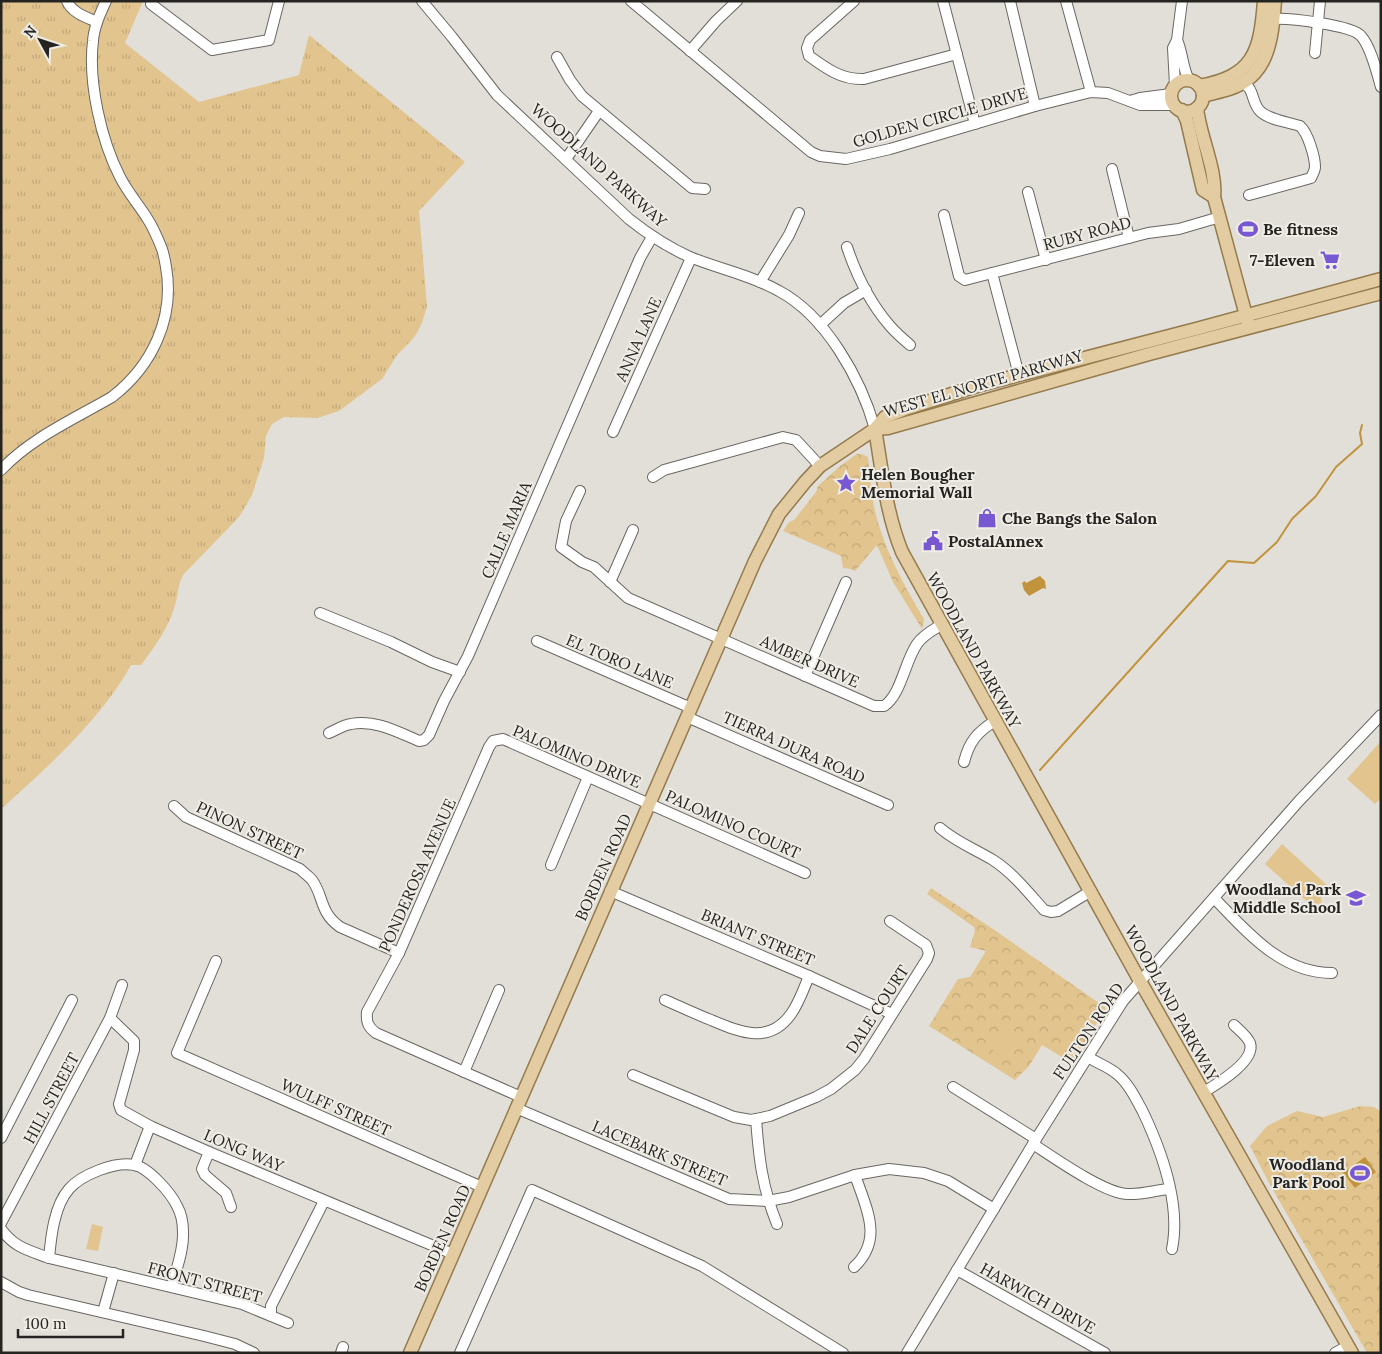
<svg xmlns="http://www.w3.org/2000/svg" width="1382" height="1354" viewBox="0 0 1382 1354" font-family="Lora,serif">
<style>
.grass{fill:url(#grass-tufts)}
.park{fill:url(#park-crowns)}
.garden{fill:#e2c48e}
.water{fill:#c0933c}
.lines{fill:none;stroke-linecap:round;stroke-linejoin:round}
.stream{stroke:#c0933c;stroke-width:2}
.minor-casing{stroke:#6a6762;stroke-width:12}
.major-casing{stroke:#957b4d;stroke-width:15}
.minor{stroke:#fff;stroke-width:10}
.major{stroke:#e3cca2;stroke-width:12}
.labels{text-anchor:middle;stroke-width:4;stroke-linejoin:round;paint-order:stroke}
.street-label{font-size:16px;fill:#252421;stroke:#efece6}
.poi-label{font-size:16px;font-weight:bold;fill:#252421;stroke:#efece6;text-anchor:start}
</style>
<defs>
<pattern id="grass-tufts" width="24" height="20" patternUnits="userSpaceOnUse" patternTransform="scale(1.25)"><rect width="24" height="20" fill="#e2c48e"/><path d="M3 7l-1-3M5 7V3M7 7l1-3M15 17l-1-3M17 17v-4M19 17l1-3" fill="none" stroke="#c2a87a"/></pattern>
<pattern id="park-crowns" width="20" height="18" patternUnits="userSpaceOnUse" patternTransform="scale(1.25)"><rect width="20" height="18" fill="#e2c48e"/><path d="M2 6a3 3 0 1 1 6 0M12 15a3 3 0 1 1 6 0" fill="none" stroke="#c2a87a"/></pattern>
</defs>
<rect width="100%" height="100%" fill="#e2dfd9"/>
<path class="grass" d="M1,1h142l-18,42 74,59 100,-27 10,-40 156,127 -46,49 8,95 -5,17 -5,10 -7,9 -13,13 -15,24 -43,32 -22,7 -33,-1 -12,7 -6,12 -2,22 -12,37 -13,22 -56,58c-5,9 -5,20 -8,30 -7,24 -19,40 -34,60h-10c-28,52 -86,105 -130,144z"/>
<g class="park">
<path d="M857,454h5l6,3c2,17 3,34 6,50 9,40 29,77 50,112l-2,10 -29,-47 -16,-37 -22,26 -4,-2 -8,-1 -2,-12 -58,-25 6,-9 5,-2 22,-28 2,-6 22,-20z"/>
<path d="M931,888l65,43 110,77 -34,55 -30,-18 -13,21 -14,14 -86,-54 29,-47 12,-2 16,-26 -16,-4 5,-16 -1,-4 -47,-33z"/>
<path d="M1360,1106l14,1 7,5v241h-14l-98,-170 -19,-37 17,-20 30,-15 26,6z"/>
</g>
<g class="garden">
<path d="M1381,741v57l-6,6 -28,-25z"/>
<path d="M1282,844l45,41 -6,14 2,13 -2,2 -56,-50z"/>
<path d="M1001,1028l14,11 -14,18 -14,-12z"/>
<path d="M92,1224l11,3 -5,24 -12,-2z"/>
</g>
<g class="water">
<path d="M1040,576l5,5 1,8 -3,-1 -14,8 -5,-6 -2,-7 3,-2 1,2z"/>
<path d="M1365,1157l11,15 -21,16 -12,-15z"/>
</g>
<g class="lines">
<path class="stream" d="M1040,770l188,-209 26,2 23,-21 15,-23 24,-23 20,-29 26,-23 -2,-11 2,-8"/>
<defs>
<g id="minor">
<path d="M67,1c5,12 19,16 30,21"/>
<path d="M422,1l30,36 45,58 132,124c19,15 38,28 61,38 29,12 61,18 89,34 47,25 82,88 96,138"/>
<path d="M631,1l180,151 9,4 26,3 44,-10 145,-43 56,-14 17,1 32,12h34"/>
<path d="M854,1l-44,39 -3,8 2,8c18,13 33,24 55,23l93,-25"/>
<path d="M943,1l32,123"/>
<path d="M1010,1l25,105"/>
<path d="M1066,1l25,91"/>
<path d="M151,4l61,46 57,-10 10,-39"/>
<path d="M1273,19c16,-1 79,6 88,17 10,11 16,37 20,51"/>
<path d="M1177,40c6,13 5,27 12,40"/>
<path d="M690,51l26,-30 21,-20"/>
<path d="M1315,53l5,-52"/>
<path d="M557,57l13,23 12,16 110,92 13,1"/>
<path d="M1242,83c13,4 9,21 19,29 9,8 27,10 39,14 8,7 15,31 15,41 0,4 -3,8 -4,11l-62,17"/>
<path d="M1175,85l-2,-37 4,-8 5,-39"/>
<path d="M1130,101l10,-3 31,-4"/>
<path d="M566,159l33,-48"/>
<path d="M1112,169l17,69"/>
<path d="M1028,192l18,68"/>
<path d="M944,215l15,61 6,4 183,-47 31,-4 41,-12"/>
<path d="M847,247c9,27 24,57 43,79 6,7 13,13 20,19"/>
<path d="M992,273l27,102"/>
<path d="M760,282l29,-47 10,-22"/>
<path d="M820,325l24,-22 22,-13"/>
<path d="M613,432l78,-174"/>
<path d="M1,470c30,-32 73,-51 111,-73 40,-31 63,-79 54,-130 -1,-6 -2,-12 -4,-18 -4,-10 -9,-22 -15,-31 -9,-14 -20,-27 -27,-41 -19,-37 -32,-95 -27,-136 1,-14 7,-27 13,-40"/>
<path d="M653,477l11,-7 119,-33 13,3 24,26"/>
<path d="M580,491l-14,30 -5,26 21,15 12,5 34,31 246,108h10c17,-11 21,-45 33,-62 6,-9 16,-14 24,-19"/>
<path d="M610,582l23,-52"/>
<path d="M320,613l71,29 41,20 28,10"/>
<path d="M537,641l154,67"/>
<path d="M805,676l41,-94"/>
<path d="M687,717l201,88"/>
<path d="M329,733c7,-3 14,-8 22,-9 23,-5 47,8 68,17l5,-1 5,-5 15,-34 24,-45 172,-398 12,-21"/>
<path d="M964,762c5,-20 13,-30 31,-41"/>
<path d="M174,806l12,11 114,52c4,4 9,7 12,11 12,16 7,32 28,47l59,26"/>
<path d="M940,828c16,14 35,21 53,32 20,13 35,32 51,50l7,2 7,-1 33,-20"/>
<path d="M551,865l37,-88"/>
<path d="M610,891l199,85 83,38"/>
<path d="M1214,898c33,34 67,75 118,75"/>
<path d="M216,961l-39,92 305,134"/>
<path d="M665,1000c16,7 31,14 46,20 29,12 58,25 80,-6 8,-11 13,-26 18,-38"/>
<path d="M110,1018l24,23v9l-15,54 2,6 29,16 59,26 244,102"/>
<path d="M1088,1057c9,6 21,10 29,17 12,10 19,25 26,38 19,40 38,92 29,137"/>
<path d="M464,1072l35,-82"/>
<path d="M633,1075l101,42 17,3 19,-4 46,-19 15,-8 24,-19 9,-11 63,-100 2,-6 -3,-8 -36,-24"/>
<path d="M953,1087l83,52"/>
<path d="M1204,1092c13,-8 52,-31 46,-49 -3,-7 -10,-12 -16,-18"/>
<path d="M521,1097l-145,-64c-8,-6 -10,-11 -9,-21l32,-59 90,-206 4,-6 10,-2 302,134"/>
<path d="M516,1108l213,91 39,2 21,-4 66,-22 34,-6 35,4 24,8 46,28"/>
<path d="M756,1119c3,39 6,68 21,105"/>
<path d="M1,1138l71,-138"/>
<path d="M1033,1144c20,13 72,50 95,50 13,1 28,-4 42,-5"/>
<path d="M209,1152l-7,17 3,6 21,18 5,14"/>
<path d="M135,1165l15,-39"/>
<path d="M1,1223l109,-205 12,-33"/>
<path d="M1,1229c14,19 27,21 48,29l193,46 46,19"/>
<path d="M49,1258c2,-21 5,-52 20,-69 12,-14 46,-28 65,-24 14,2 37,28 43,41 4,7 6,17 6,26 1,18 -7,37 -11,55"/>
<path d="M854,1267c30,-28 12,-59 1,-92"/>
<path d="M957,1270l148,83"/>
<path d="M1,1282l18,10 9,3 176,41 31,8 19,9"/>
<path d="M103,1312l11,-39"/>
<path d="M271,1316v-10l53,-105"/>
<path d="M341,1353l2,-6"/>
<path d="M460,1353l72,-163 170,76 141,87"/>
<path d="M907,1353l129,-214 87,-138 176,-200 82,-86"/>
<path d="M1335,1353l13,-7"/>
</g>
<g id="major">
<circle cx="1187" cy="96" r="16"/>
<path d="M1199,86c55,-10 61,-34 65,-85"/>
<path d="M1203,96c9,-3 18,-4 26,-7 41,-13 43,-52 46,-88"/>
<path d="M1197,108c3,29 20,62 17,89l34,126"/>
<path d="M1182,110l5,11 16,69 11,7"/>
<path d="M875,429c7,41 11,84 27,123l238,429 212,372"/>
<path d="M875,429l13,-1 261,-74 232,-61"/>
<path d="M410,1353l345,-792 24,-47 26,-32 15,-16 55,-37 10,-12 23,-9 69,-22 219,-57 185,-50"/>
</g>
</defs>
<use href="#minor" class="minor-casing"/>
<use href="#major" class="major-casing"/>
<use href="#minor" class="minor"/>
<use href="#major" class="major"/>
</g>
<defs>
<symbol id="stadium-bare" viewBox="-9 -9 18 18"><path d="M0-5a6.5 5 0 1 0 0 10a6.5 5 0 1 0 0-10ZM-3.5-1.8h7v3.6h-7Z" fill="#7858d2" stroke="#efece6" stroke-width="2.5" paint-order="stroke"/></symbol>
<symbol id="supermarket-bare" viewBox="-9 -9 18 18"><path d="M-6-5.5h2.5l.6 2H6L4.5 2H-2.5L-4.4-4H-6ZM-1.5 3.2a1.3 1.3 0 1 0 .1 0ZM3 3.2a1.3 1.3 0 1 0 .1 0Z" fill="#7858d2" stroke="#efece6" stroke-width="2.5" paint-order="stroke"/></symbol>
<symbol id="sight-bare" viewBox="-9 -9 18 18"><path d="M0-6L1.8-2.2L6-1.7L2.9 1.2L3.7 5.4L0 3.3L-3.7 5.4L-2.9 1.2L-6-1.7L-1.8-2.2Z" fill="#7858d2" stroke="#efece6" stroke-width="2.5" paint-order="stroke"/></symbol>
<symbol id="shop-bare" viewBox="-9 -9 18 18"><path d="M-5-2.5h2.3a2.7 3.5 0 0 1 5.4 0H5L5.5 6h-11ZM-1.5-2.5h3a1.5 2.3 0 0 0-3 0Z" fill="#7858d2" stroke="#efece6" stroke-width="2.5" paint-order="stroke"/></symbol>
<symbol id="civic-bare" viewBox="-9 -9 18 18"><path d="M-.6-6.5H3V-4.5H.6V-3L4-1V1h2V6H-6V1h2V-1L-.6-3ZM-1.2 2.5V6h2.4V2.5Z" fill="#7858d2" stroke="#efece6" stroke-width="2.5" paint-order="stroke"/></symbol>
<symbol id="school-bare" viewBox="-9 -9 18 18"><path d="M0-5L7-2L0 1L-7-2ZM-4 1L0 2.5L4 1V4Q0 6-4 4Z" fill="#7858d2" stroke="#efece6" stroke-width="2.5" paint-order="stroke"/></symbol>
</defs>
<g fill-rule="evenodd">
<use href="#stadium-bare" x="1234" y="215" width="28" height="28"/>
<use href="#supermarket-bare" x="1316" y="246" width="28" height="28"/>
<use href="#sight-bare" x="832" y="469" width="28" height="28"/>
<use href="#shop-bare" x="973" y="504" width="28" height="28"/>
<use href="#civic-bare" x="919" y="527" width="28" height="28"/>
<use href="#school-bare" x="1342" y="884" width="28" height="28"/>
<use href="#stadium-bare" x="1346" y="1159" width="28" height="28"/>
</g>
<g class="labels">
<g class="street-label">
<text transform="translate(940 117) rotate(-16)" y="6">GOLDEN CIRCLE DRIVE</text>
<text transform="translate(599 165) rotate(42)" y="6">WOODLAND PARKWAY</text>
<text transform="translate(1087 233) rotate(-15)" y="6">RUBY ROAD</text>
<text transform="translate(638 339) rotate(-66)" y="6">ANNA LANE</text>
<text transform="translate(983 383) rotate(-16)" y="6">WEST EL NORTE PARKWAY</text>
<text transform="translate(506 530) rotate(-67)" y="6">CALLE MARIA</text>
<text transform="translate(974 650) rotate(61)" y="6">WOODLAND PARKWAY</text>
<text transform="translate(620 661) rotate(23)" y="6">EL TORO LANE</text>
<text transform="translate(810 661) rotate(24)" y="6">AMBER DRIVE</text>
<text transform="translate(794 747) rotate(24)" y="6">TIERRA DURA ROAD</text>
<text transform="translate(577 756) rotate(23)" y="6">PALOMINO DRIVE</text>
<text transform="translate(733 824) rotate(24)" y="6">PALOMINO COURT</text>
<text transform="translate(250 830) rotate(25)" y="6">PINON STREET</text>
<text transform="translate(603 867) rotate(-66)" y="6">BORDEN ROAD</text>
<text transform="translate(417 875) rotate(-66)" y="6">PONDEROSA AVENUE</text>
<text transform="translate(758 937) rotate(23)" y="6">BRIANT STREET</text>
<text transform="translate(1172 1003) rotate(61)" y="6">WOODLAND PARKWAY</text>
<text transform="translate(877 1009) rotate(-57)" y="6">DALE COURT</text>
<text transform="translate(1088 1031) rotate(-56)" y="6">FULTON ROAD</text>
<text transform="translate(51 1098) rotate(-62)" y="6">HILL STREET</text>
<text transform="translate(336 1107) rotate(24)" y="6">WULFF STREET</text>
<text transform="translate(244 1150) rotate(23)" y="6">LONG WAY</text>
<text transform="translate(660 1153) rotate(23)" y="6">LACEBARK STREET</text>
<text transform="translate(442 1238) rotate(-66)" y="6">BORDEN ROAD</text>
<text transform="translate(205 1282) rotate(15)" y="6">FRONT STREET</text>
<text transform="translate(1038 1298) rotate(29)" y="6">HARWICH DRIVE</text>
</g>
<g class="poi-label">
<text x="1263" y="235">Be fitness</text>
<text x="1315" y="266" text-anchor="end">7-Eleven</text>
<text x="861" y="480">Helen Bougher<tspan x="861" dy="18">Memorial Wall</tspan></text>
<text x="1002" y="524">Che Bangs the Salon</text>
<text x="948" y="547">PostalAnnex</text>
<text x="1341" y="895" text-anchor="end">Woodland Park<tspan x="1341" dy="18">Middle School</tspan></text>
<text x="1345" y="1170" text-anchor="end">Woodland<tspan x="1345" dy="18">Park Pool</tspan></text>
</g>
</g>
<rect width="1382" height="1354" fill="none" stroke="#252421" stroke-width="5"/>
<g transform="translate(40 40) rotate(310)" stroke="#efece6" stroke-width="4" paint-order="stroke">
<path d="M0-4L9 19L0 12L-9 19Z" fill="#252421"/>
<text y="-8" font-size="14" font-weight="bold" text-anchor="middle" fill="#252421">N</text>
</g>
<path d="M18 1329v8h105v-8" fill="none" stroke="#252421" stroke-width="2.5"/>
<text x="25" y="1329" font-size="15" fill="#252421" stroke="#efece6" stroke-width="4" paint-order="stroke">100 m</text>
</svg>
